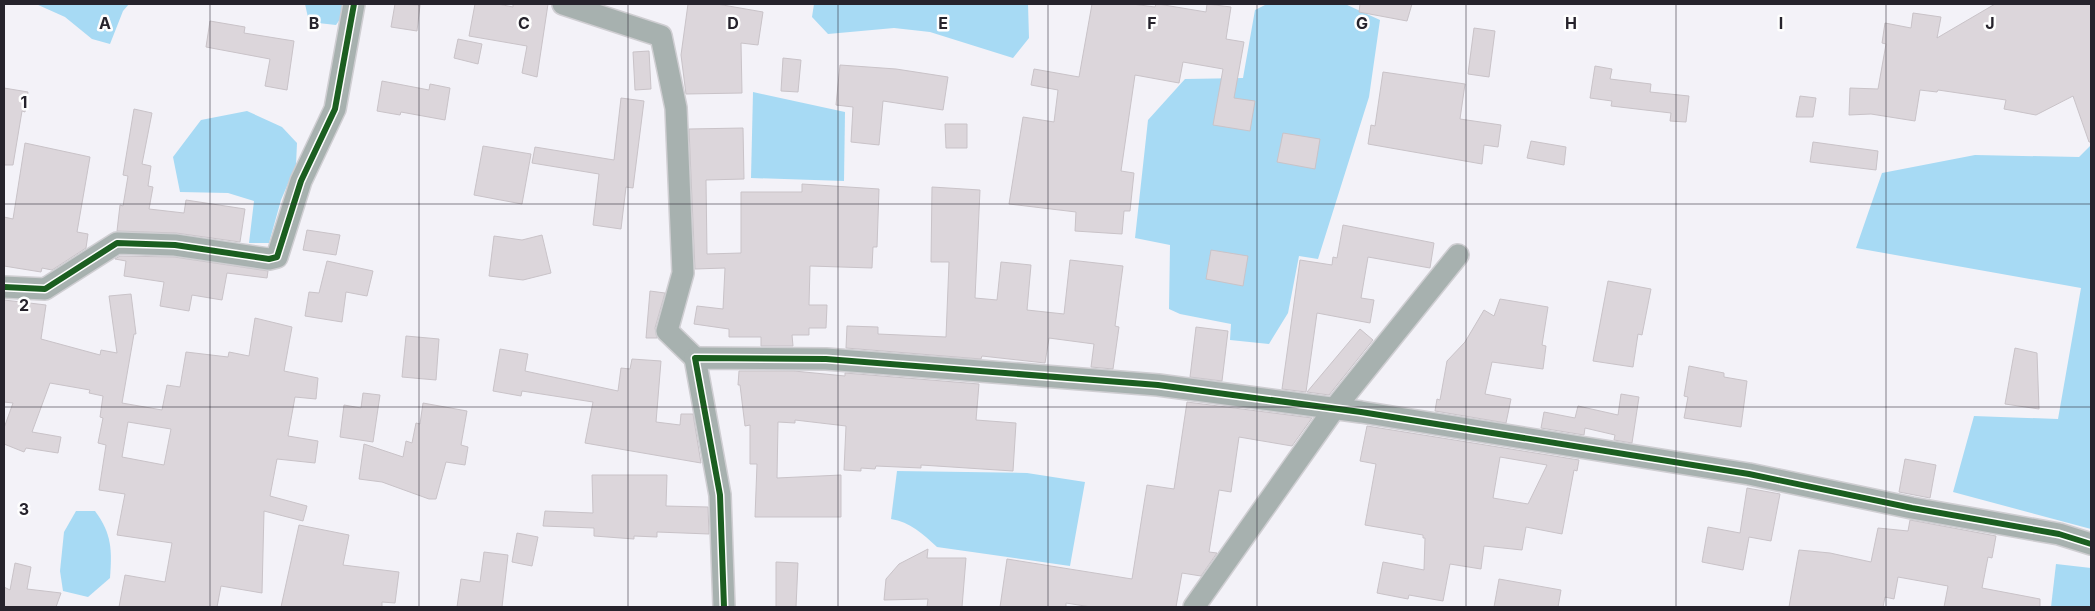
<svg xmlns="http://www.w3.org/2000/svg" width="2095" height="611" viewBox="0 0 2095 611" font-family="Inter,sans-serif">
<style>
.water{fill:#a7daf4}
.building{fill:#dcd6db;stroke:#c9c3c8;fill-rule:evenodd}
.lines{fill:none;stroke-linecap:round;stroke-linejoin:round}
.street-casing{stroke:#cfced2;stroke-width:24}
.street{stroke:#a7b1af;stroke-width:21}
.cycleway-casing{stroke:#fefefe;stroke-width:9}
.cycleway{stroke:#1b5e20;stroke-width:6}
.grid{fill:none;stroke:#26232c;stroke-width:1;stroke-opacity:0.55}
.grid-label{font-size:16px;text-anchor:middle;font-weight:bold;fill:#26232c;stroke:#fefefe;stroke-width:5;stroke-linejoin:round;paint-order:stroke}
</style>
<rect width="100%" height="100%" fill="#f3f2f8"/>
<g class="water">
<path d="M36,4h93l-6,7 -13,33 -18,-5 -27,-22z"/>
<path d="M305,4h42v5l-11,16 -27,-3z"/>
<path d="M814,4h214l1,34 -16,20 -83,-26 -36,-4 -66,6 -16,-17z"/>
<path d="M1267,4h78l35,16 -11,77 -51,162 -19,-3 -11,57 -19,31 -39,-4 1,-16 -51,-10 -11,-5 1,-64 -35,-7 13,-118 37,-41 58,-1 12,-68z"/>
<path d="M753,92l92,20 -1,69 -93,-3z"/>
<path d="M247,111l35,16 15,16 -1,22 -15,35 -12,43h-20l5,-42 -26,-8 -48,-1 -7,-35 28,-37z"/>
<path d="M2091,145v384l-138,-37 21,-76 84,3 23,-131 -225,-40 26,-75 93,-18 104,2z"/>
<path d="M897,471l130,2 58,9 -15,84 -133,-19c-14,-13 -27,-25 -46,-28z"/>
<path d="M76,511h19c17,23 17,39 15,67l-22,19 -25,-6 -3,-20 4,-39z"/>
<path d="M2056,564l35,4v39h-40z"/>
</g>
<g class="building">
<path d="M395,4l25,1 -3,26 -26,-4z"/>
<path d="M475,4h23l15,3v-3h35l-11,73 -15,-4 5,-27 -58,-10z"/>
<path d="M688,4h29l46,8 -5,33 -17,-2 1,50 -56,1 -5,-39z"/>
<path d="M1092,4h40l23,3 1,-3h2l48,8 1,-8 24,3 -5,32 18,3 -10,56 21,3 -5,30 -37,-6 10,-56 -40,-7 -4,21 -44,-8 -14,96 13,2 -4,38h-6l-2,23 -47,-3 1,-19 -67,-8 14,-87 31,5 4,-32 -27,-5 3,-16 45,8z"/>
<path d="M1360,4h52l-5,17 -48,-9z"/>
<path d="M1995,4h96v138h-2l-16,-46 -37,19 -32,-6 2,-9 -68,-10 -1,2 -17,-2 -5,31 -44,-7 -22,1 1,-27 28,1 8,-45 -4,-1 3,-20 26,5 2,-15 28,4 -4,21z"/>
<path d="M210,21l35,6 -1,6 50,8 -7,49 -22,-4 5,-27 -64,-12z"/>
<path d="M1474,28l21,3 -6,46 -21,-3z"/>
<path d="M458,39l24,5 -4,20 -24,-6z"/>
<path d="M649,51l2,38 -16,1 -2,-38z"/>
<path d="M783,58l18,2 -3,32 -17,-1z"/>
<path d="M840,65l56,4 52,8 -5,33 -60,-9 -4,44 -28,-3 2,-35 -17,-2z"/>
<path d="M1595,66l17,3 -2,10 41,5 -1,8 39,4 -3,26 -16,-1 1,-8 -60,-7 1,-5 -22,-3z"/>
<path d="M1383,72l82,12 -5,35 41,6 -3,22 -14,-2 -2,19 -114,-20 3,-19 4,1z"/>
<path d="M382,81l47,9 1,-6 20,4 -5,32 -44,-8 -1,3 -23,-4z"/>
<path d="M4,88l24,4 -3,20 -3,-1 -9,54h-9z"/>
<path d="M1800,96l16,2 -3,19h-17z"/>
<path d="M621,98l23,3 -11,87 -7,-1 -5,42 -28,-4 6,-51 -67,-11 3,-16 79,13z"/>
<path d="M134,109l18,4 -10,51 9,2 -3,20 5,1 -4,22 35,4 2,-13 59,9 -5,33 -64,-9 -59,-2 3,-26 3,1 5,-30 -5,-1z"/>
<path d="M945,124h22v24h-21z"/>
<path d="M743,128l1,51 -38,1 1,74 34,-1v-61h61v-8l77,5 -2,58h-4l-1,21 -62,-2 -1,39h18l-1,23h-17v7h-17l1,11h-32v-9h-32v-8l-35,-5 3,-18 26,3 2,-41 -30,1 -6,-140z"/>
<path d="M1283,133l37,6 -5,30 -38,-7z"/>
<path d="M1531,141l35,6 -2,18 -37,-7z"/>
<path d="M1813,142l65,9 -2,19 -66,-8z"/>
<path d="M25,143l65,14 -13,75 11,2 -2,14 -34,22 -10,-2 -1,4 -37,-6v-49l9,2z"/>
<path d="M483,146l48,8 -9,50 -48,-9z"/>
<path d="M932,187l48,3 -5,108 22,2 4,-38 30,3 -4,45 37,4 6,-54 53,6 -8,60 4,1 -6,42 -22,-2 3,-23 -45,-6 -4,25 -63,-7 -1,3 -135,-11 1,-22 31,1v7l68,3 3,-75h-18z"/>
<path d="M1343,225l91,18 -4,25 -62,-11 -7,41 13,2 -4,23 -53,-10 -11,79 -24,-3 18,-129 32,5 1,-8 4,1z"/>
<path d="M307,230l33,5 -4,20 -33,-5z"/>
<path d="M542,235l9,38 -28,7 -34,-4 5,-40 28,4z"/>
<path d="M1211,250l37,6 -5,30 -37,-7z"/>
<path d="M120,256l54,1 94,14 -1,7 -40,-5 -5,27 -30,-5 -3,16 -29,-5 4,-24 -40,-6 2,-15 -11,-2z"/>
<path d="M327,261l46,10 -6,25 -21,-4 -4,30 -37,-6 4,-24 10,1z"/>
<path d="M1608,281l43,8 -9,46 -4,-1 -5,33 -40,-6z"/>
<path d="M650,291l15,2 -10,35 2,10h-11z"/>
<path d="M131,294l5,40h-2l-12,69 40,7 5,-25 13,2 6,-35 42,5 1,-5 20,4 6,-38 37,9 -8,44 34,7 -2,21 -21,-2 -7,39 30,5 -3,22 -38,-4 -7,37 37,10 -4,15 -39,-10 -2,82 -41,-7 -4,21h-98l6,-32 40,7 7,-39 -55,-8 8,-41 -26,-4 7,-45 -8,-2 5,-25 -3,-1 3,-21 -14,-3 1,-3 -40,-7 -18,49 29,5 -3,16 -32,-5 -2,4 -20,-8v-16l9,-25 -9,-1v-102l42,5 -5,34 59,16 1,-5 16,3 -8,-57zM128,422l43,7 -7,36 -42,-8z"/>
<path d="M1500,299l48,8 -6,38 4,1 -3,23 -51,-7 -7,32 26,5 -5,24 -71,-12 2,-12 3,1 7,-39 18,-19 19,-32 10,6z"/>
<path d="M1196,327l32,4 -6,50 -32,-4z"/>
<path d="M1360,329l13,11 -44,55 -22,-3z"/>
<path d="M406,336l33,3 -3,41 -34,-3z"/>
<path d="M2015,348l22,5 2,56 -34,-5z"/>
<path d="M500,349l28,5 -3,17 93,20 3,-23 9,1 2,-10 29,2 -5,61 24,3 1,-11h12l8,49 -116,-20 8,-41 -71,-11 -1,5 -28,-5z"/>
<path d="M1689,366l35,7v4l23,4 -6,46 -57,-9 4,-21 -4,-1z"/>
<path d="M739,371h55l51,5v-3l134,11 -3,36 40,3 -3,48 -92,-6v3l-45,-2 -1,3 -14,-1v3l-17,-1 2,-44 -51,-6v3l-17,-1 -1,56 64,-3v42h-86l2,-53h-7v-39l-5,1 -5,-41h-2z"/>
<path d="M363,393l17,2 -7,47 -33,-5 4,-32 17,3z"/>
<path d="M1621,394l18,3 -7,46 -18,-3 1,-5 -30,-7 -1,7 -43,-7 3,-16 31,6 3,-12 40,9z"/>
<path d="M1187,402l125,16 -20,28 -53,-9 -8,55 -12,-2 -10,62 8,1 -16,23 -19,-3 -6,34h-85l-25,-4v4h-66l7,-48 125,20 15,-94 27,4z"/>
<path d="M423,403l44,8 -6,34 7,2 -3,18 -19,-3 -10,37h-7l-47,-17 -23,-3 5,-35 39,13 3,-16 6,2 4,-20 4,1z"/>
<path d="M1367,426l212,34 -2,11 -3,-1 -12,64 -36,-7 -4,23 -38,-4 -3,23 -31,-5 -7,37 -34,-6 -1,4 -31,-6 6,-31 41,8 1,-32h-2v-3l-58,-10 11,-61 -16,-3zM1500,457l47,8 -19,39 -35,-6z"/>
<path d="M1905,459l31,6 -6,33 -31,-6z"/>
<path d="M592,475h75l-1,31 42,1 1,27 -52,-2v5l-23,-1v3l-40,-3v-8l-51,-2 2,-15 48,2z"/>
<path d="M1747,488l33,6 -9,47 -22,-4 -6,33 -41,-8 6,-35 32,6z"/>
<path d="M1910,520l86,16 -4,22 -4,-1 -6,31 58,11v8h-96l4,-21 -50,-9 -4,22 -9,-2 -2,10h-94l10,-57 31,3 41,9 7,-34 30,3z"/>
<path d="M299,525l50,10 -6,30 56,7 -4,31 -13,-1v5h-101z"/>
<path d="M517,533l21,4 -6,29 -20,-4z"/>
<path d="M928,549l-1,9h39l-4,49h-35l1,-8 -44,1 2,-21 13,-15z"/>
<path d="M484,552l24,3 -6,52h-45l4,-28 19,3z"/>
<path d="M776,562l22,1 -2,44h-20z"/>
<path d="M15,563l16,4 -4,22 34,4 -5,14h-52v-20l6,3z"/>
<path d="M1499,579l62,11 -3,17h-64z"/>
</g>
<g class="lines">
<defs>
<g id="street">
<path d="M563,4l98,32 15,72 7,165 -16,58 28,27"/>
<path d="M4,287l41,2 72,-46 58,2 94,14 8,-2 24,-76 34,-72 19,-105"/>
<path d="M724,607l-4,-112 -25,-137 131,1 332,26 203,27 388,62 163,34 147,26 32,10"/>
<path d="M1194,607l140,-198 124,-154"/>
</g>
</defs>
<use href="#street" class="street-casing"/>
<use href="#street" class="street"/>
<defs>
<g id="cycleway">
<path d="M4,287l41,2 72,-46 58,2 94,14 8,-2 24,-76 34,-72 19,-105"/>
<path d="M724,607l-4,-112 -25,-137 131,1 332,26 203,27 388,62 163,34 147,26 32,10"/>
</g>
</defs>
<use href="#cycleway" class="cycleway-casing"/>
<use href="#cycleway" class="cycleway"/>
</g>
<path class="grid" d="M210,4v603M419,4v603M628,4v603M838,4v603M1048,4v603M1257,4v603M1466,4v603M1676,4v603M1886,4v603M4,204h2087M4,407h2087"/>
<g class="grid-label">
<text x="105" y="29">A</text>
<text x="314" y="29">B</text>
<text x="524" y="29">C</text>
<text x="733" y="29">D</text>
<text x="943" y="29">E</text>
<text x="1152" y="29">F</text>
<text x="1362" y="29">G</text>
<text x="1571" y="29">H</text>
<text x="1781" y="29">I</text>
<text x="1990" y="29">J</text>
<text x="24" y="108">1</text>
<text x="24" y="311">2</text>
<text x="24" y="515">3</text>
</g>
<rect width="2095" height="611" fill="none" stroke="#26232c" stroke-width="10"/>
</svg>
